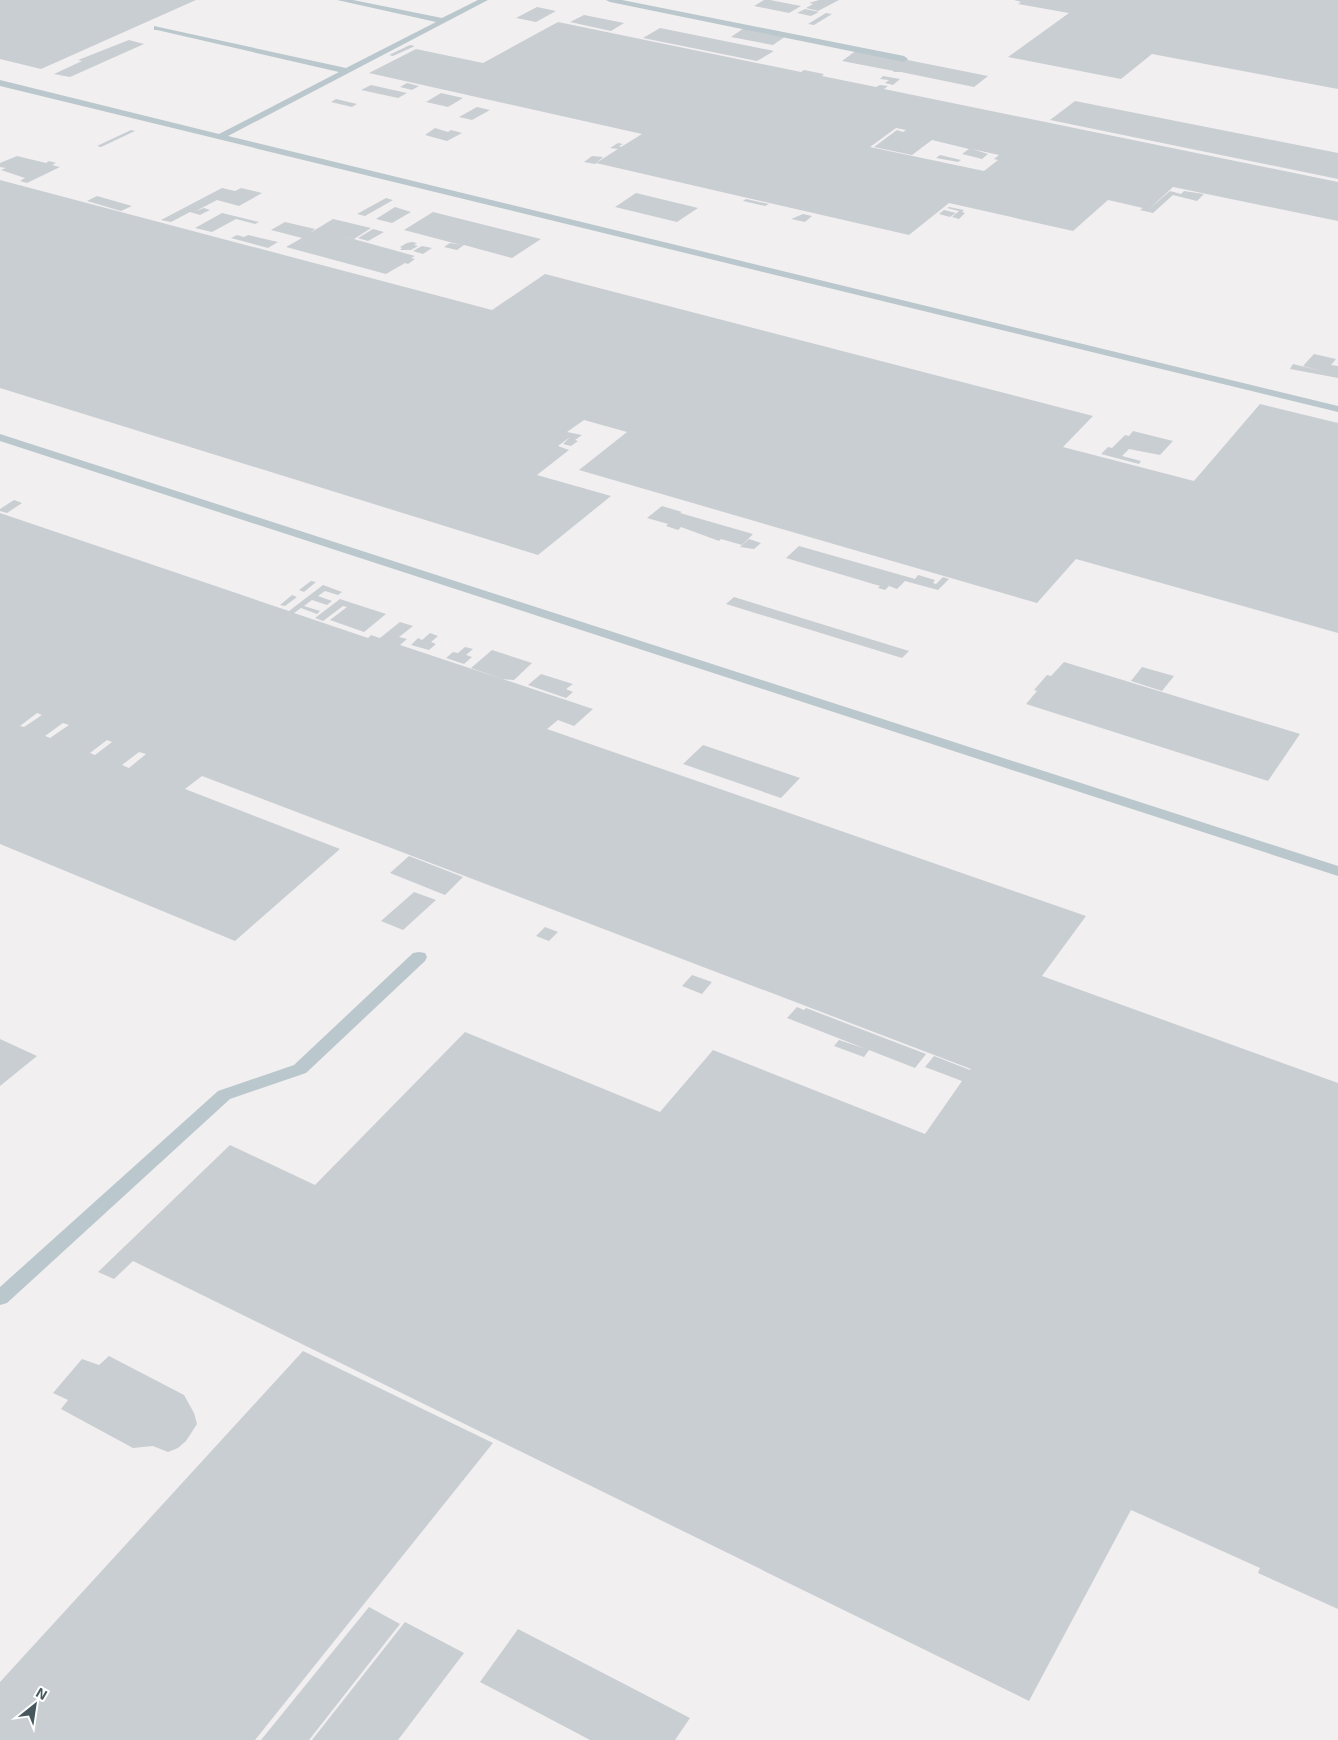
<svg xmlns="http://www.w3.org/2000/svg" width="1338" height="1740" viewBox="0 0 1338 1740" font-family="'Exo 2',sans-serif">
<style>
.building{fill:#c9ced2;fill-rule:evenodd}
.lines{fill:none;stroke-linecap:round;stroke-linejoin:round}
.lane{fill:#bac8cd;fill-rule:evenodd}
</style>
<rect width="100%" height="100%" fill="#f2eff0"/>
<g class="building">
<path d="M0,0h196l-155,69 -41,-10z"/>
<path d="M764,0h6l31,6 -12,7 -35,-7z"/>
<path d="M819,0h20l-21,11 -12,-3 7,-4 -4,-1z"/>
<path d="M1014,0h324v89l-186,-35 -31,25 -113,-22 61,-44 -51,-9 3,-2z"/>
<path d="M537,7l19,4 -20,11 -20,-4z"/>
<path d="M805,9l14,3 -8,4 -14,-3z"/>
<path d="M826,13l6,1 -18,11 -6,-1z"/>
<path d="M584,15l40,8 -13,8 -41,-9z"/>
<path d="M558,22l243,50 3,-2 20,4 -2,2 54,11 4,-2 8,1 -4,3 454,93v39l-165,-34 -25,23 22,-19 11,3 3,-3 20,3 -7,7 -24,-6 -20,18 -13,-3 3,-2 -35,-8 -35,31 -124,-28 -40,32 -313,-72 22,-14 -8,-1 8,-5 5,1 -4,2 2,1 21,-13 -273,-61 47,-24 67,14zM896,128l10,2 -3,2 -6,-2 -23,17 38,8 20,-15 37,9 -7,5 20,5 6,-5 -16,-5 27,6 -5,4 4,1 -14,11 -114,-24z"/>
<path d="M660,28l114,23 -17,10 -114,-23z"/>
<path d="M744,28l42,8 -13,9 -42,-8z"/>
<path d="M129,40l15,4 -74,33 -16,-3 28,-13 -4,-1z"/>
<path d="M410,45l5,1 -22,10 -4,-1z"/>
<path d="M857,50l131,26 -14,11 -73,-15h-8l1,-1 -52,-10z"/>
<path d="M883,76l17,3 -7,6 -8,-2 4,-3 -9,-1z"/>
<path d="M407,83l12,3 -7,4 -12,-3z"/>
<path d="M371,85l36,8 -9,5 -37,-8z"/>
<path d="M441,93l22,5 -15,9 -22,-5z"/>
<path d="M336,99l21,5 -5,3 -21,-5z"/>
<path d="M1075,101l263,52v26l-288,-59z"/>
<path d="M477,107l13,3 -18,10 -13,-3z"/>
<path d="M435,128l13,4 3,-2 11,3 -15,8 -22,-6z"/>
<path d="M131,130l4,1 -34,16 -4,-1z"/>
<path d="M940,155l21,5 -3,2 -22,-4z"/>
<path d="M17,156l29,7 3,-2 7,2 -4,2 8,2 -33,16 -7,-2 5,-3 -24,-8 5,-2 -6,-1v-4z"/>
<path d="M592,156l11,1 -8,7 -11,-2z"/>
<path d="M0,180l492,130 53,-36 548,142 -30,31 131,34 66,-77 78,19v210l-262,-74 -39,44 -458,-133 48,-38 -43,-12 -17,12 15,3 -7,5 3,1 -7,5 -8,-2 7,-7 -12,9 11,4 -32,25 74,21 -73,59 -538,-167z"/>
<path d="M222,188l13,3 6,-3 21,5 -23,13 -22,-6 -21,11 8,-3 6,2 -10,5 -10,-3 -19,10 -10,-2z"/>
<path d="M636,193l62,15 -21,14 -62,-15z"/>
<path d="M97,196l35,10 -11,5 -34,-10z"/>
<path d="M386,198l7,2 -28,16 -8,-2z"/>
<path d="M746,199l23,5 -4,2 -22,-5z"/>
<path d="M395,207l16,5 -19,11 -16,-4z"/>
<path d="M949,207l15,3 -2,2 3,1 -6,6 -7,-2 7,-6 -12,-3z"/>
<path d="M944,210l12,3 -6,4 -11,-3z"/>
<path d="M433,212l108,27 -29,19 -48,-13 -7,5 -13,-3 6,-4 11,2 -57,-15z"/>
<path d="M222,213l37,9 -4,2 -19,-5 -24,13 -17,-4z"/>
<path d="M803,214l9,2 -7,6 -14,-3z"/>
<path d="M333,219l38,9 -17,11 -15,-4 76,21 -4,2 4,1 -7,5 -3,-1 -19,11 -100,-27 16,-9 -31,-8 14,-8 30,7 -5,4z"/>
<path d="M373,229l11,3 -16,9 -10,-3z"/>
<path d="M237,235l7,2 4,-2 30,7 -10,6 -37,-10z"/>
<path d="M412,242l5,1 -3,2 4,1 -7,4h-11l2,-2 -2,-1 7,-4z"/>
<path d="M422,246l10,2 -9,6 -10,-3z"/>
<path d="M1314,354l22,5 -5,6 7,1v12l-48,-9 3,-5 28,7 -18,-5z"/>
<path d="M1133,431l40,10 -13,14 -31,-6 -7,7 19,5 -2,3 -38,-10 7,-7 4,1 13,-13 4,1z"/>
<path d="M14,500l8,3 -15,10 -7,-2v-2z"/>
<path d="M662,506l20,6 -2,1 73,21 -11,11 -21,-6 -2,2 -38,-14 -3,3 -12,-4 2,-2 -21,-6z"/>
<path d="M0,513l289,98 34,-26 19,7 -4,3 -13,-4 -7,5 14,5 -5,4 -15,-5 -8,6 16,5 -3,3 -16,-6 -7,5 74,25 3,-3 9,3 20,-16 13,4 -14,11 8,2 -7,6 193,64 -19,17 -16,-6 -11,9 539,187 -44,60 296,107v526l-80,-36 2,-5 -129,-58 -102,191 -896,-440 -19,18 -16,-7 132,-127 85,40 150,-153 195,80 53,-62 212,84 37,-53 -37,-14 9,-11 36,14 1,-1 -769,-293 -17,13 155,60 -105,92 -235,-97zM37,713l5,2 -18,12 -4,-1zM63,723l6,2 -19,13 -5,-2zM107,740l5,2 -17,13 -5,-2zM139,752l7,2 -17,14 -7,-3z"/>
<path d="M749,539l12,4 -7,6 -14,-2z"/>
<path d="M799,546l116,33 3,-4 17,5 -2,3 3,1 7,-7 6,2 -11,11 -33,-9 -8,8 -8,-3 -4,4 -7,-2 2,-2 -94,-28z"/>
<path d="M311,581l5,1 -12,10 -5,-2z"/>
<path d="M292,595l5,2 -12,9 -5,-1z"/>
<path d="M734,597l175,54 -7,7 -176,-54z"/>
<path d="M340,599l12,4 34,11 -22,18 -34,-12 17,-13 -4,-1 -20,15 -8,-3z"/>
<path d="M430,633l8,3 -7,6 5,2 -7,6 -18,-5 7,-7 4,2z"/>
<path d="M465,647l8,2 -7,6 6,2 -8,7 -18,-6 7,-6 5,1z"/>
<path d="M492,650l40,13 -18,17 -12,-1 -31,-11z"/>
<path d="M1064,662l62,19 174,53 -32,47 -242,-77 11,-13 -3,-1 13,-15 4,1z"/>
<path d="M1142,667l32,9 -12,15 -31,-10z"/>
<path d="M541,674l32,10 -7,5 7,3 -7,6 -38,-13z"/>
<path d="M703,745l97,33 -19,20 -98,-34z"/>
<path d="M409,856l54,21 -18,18 -55,-22z"/>
<path d="M414,892l22,8 -33,30 -22,-9z"/>
<path d="M545,927l13,5 -9,9 -13,-5z"/>
<path d="M692,975l20,7 -10,12 -20,-8z"/>
<path d="M797,1007l7,3 2,-2 120,46 -11,14 -46,-18 -5,7 -30,-11 5,-6 27,9 -79,-31z"/>
<path d="M0,1039l37,17 -37,30z"/>
<path d="M303,1351l190,92 -238,297h-255v-58z"/>
<path d="M109,1356l75,39 10,18 3,11 -11,17 -8,7 -10,4 -15,-6 -20,2 -72,-39 7,-9 -15,-7 29,-34 17,6z"/>
<path d="M369,1607l31,17 -91,116h-48z"/>
<path d="M405,1622l59,31 -66,87h-86z"/>
<path d="M518,1629l172,89 -15,22h-85l-110,-58z"/>
</g>
<g class="lines">
<g class="lane">
<path d="M337,0h16l89,18 36,-18h10l-260,136 1110,270v6l-1338,-326v-6l219,54 120,-62 -182,-42h-3v-4l192,42 90,-46z"/>
<path d="M606,0h16l282,56 4,3 -4,3 -294,-60z"/>
<path d="M0,434l1338,432v10l-1338,-435z"/>
<path d="M419,952l6,1 2,4 -2,4 -119,112 -76,26 -223,204 -7,2v-18l218,-196 76,-26 119,-112z"/>
</g>
</g>
<g transform="translate(35 1705) rotate(30)" stroke="#ffffff" stroke-width="4" paint-order="stroke">
<path d="M0-4L9 19L0 12L-9 19Z" fill="#46585e"/>
<text y="-8" font-size="14" font-weight="bold" text-anchor="middle" fill="#46585e">N</text>
</g>
</svg>
